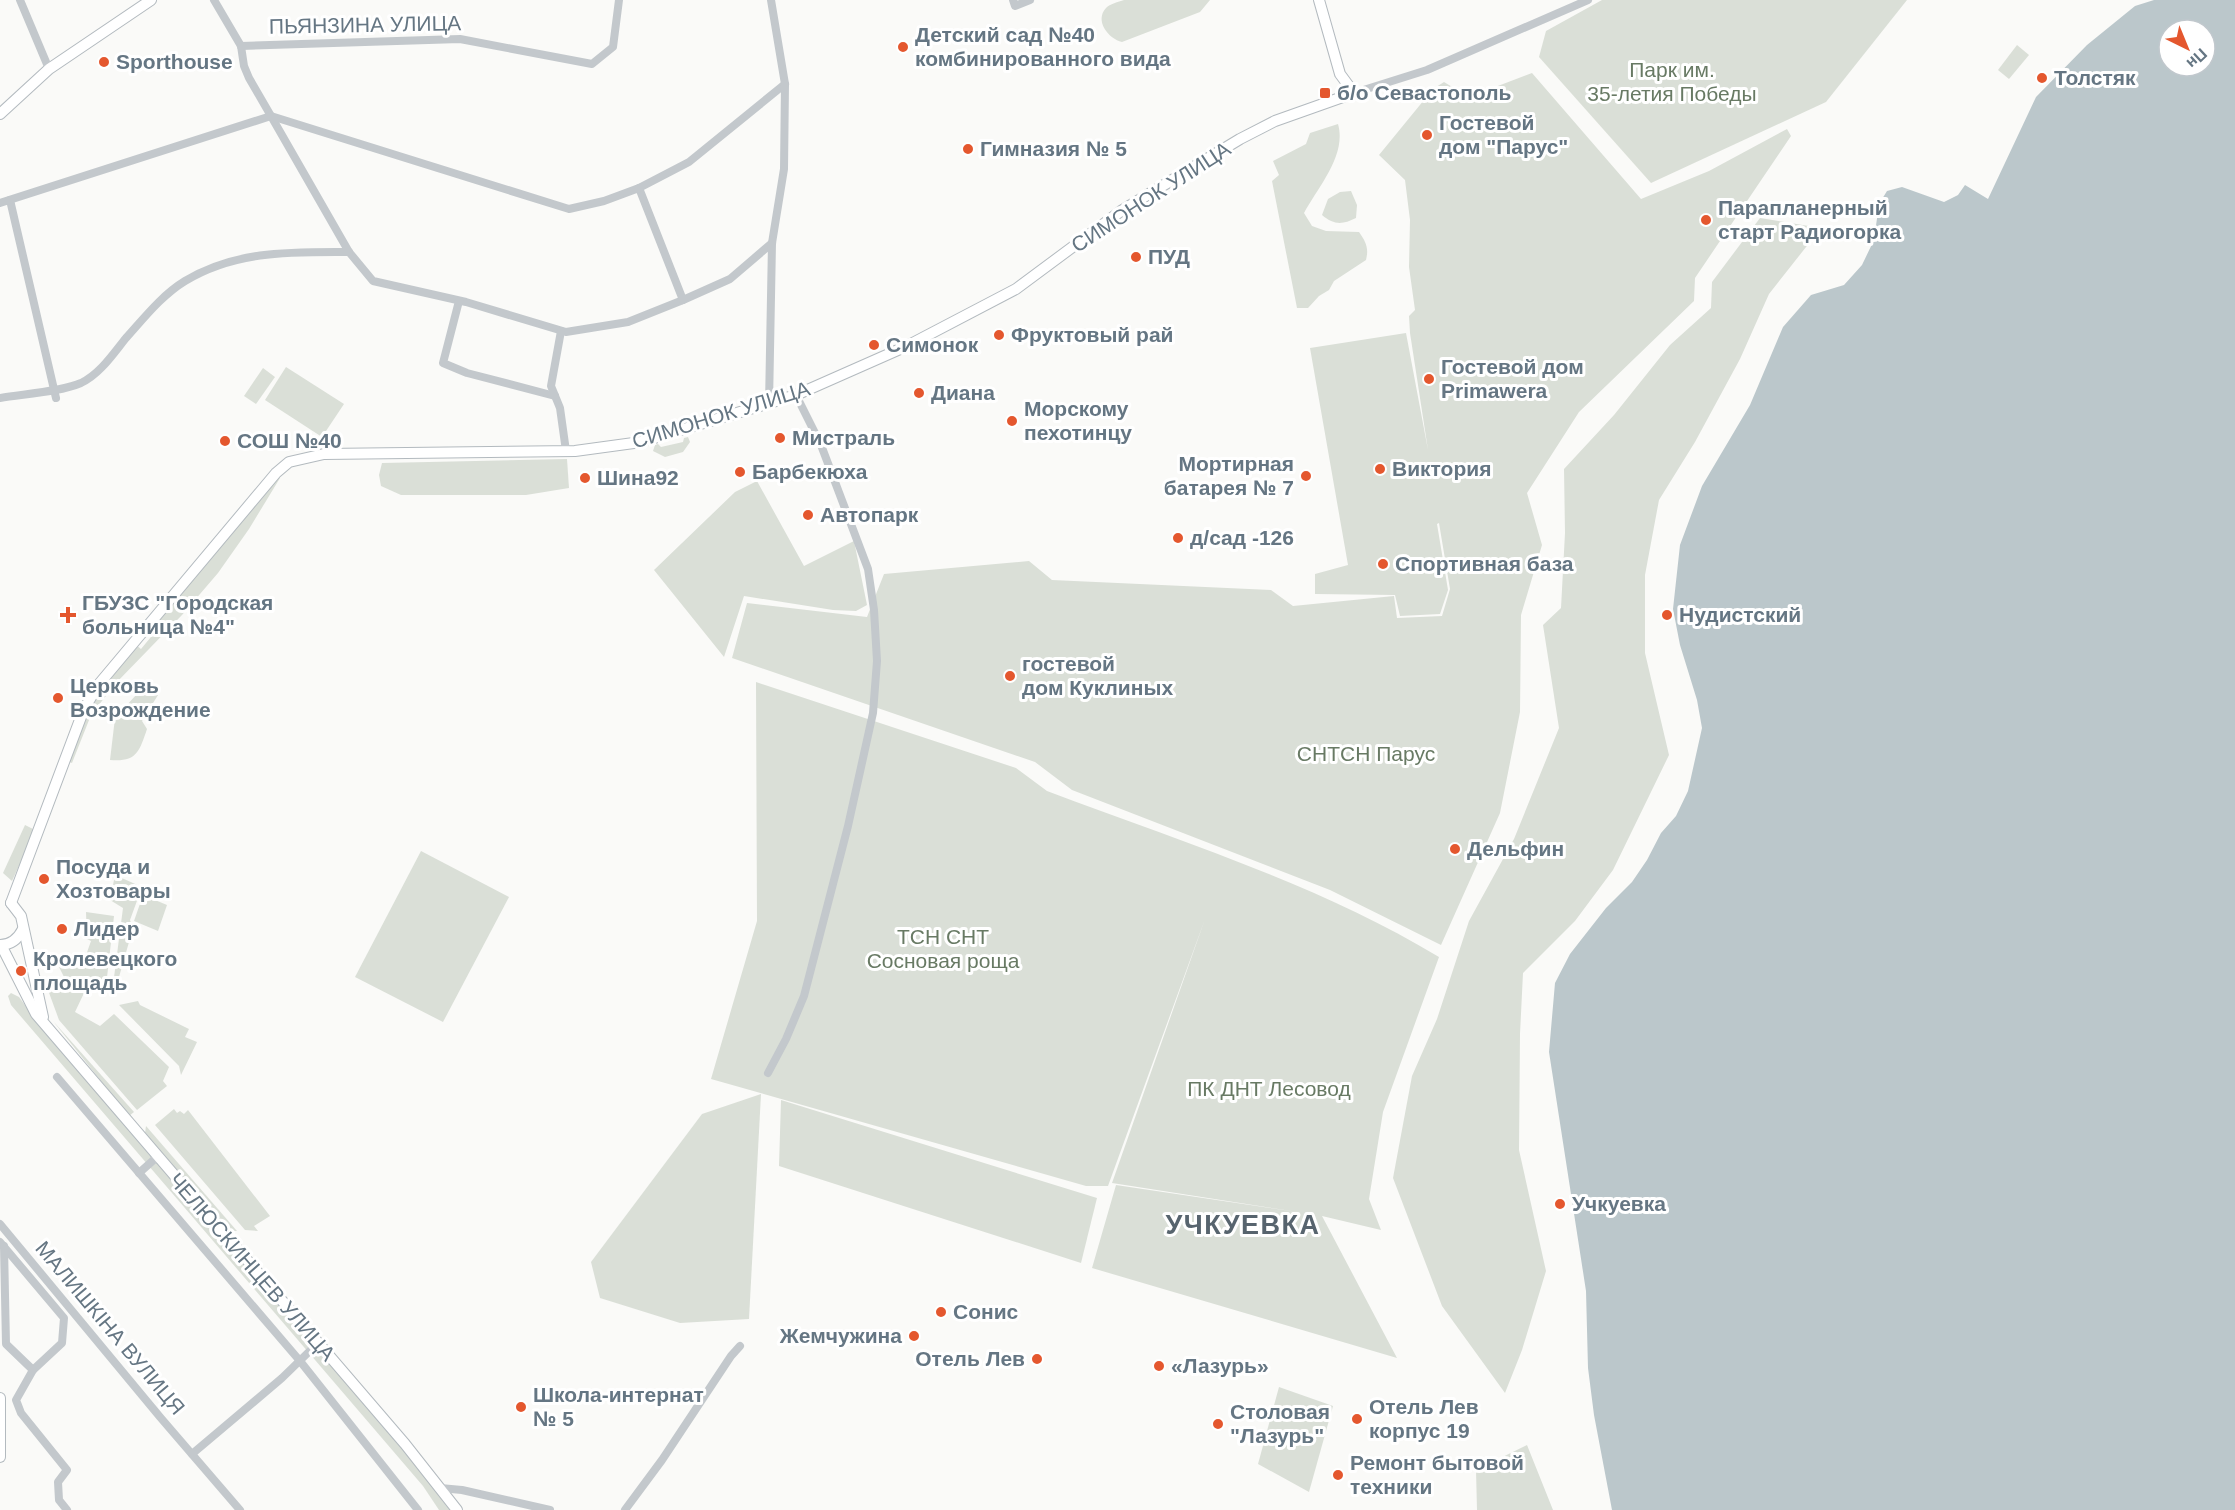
<svg xmlns="http://www.w3.org/2000/svg" width="2235" height="1510" viewBox="0 0 2235 1510" font-family="Helvetica,sans-serif">
<style>
.green{fill:#dadfd7}
.water{fill:#bbc7cb;fill-rule:evenodd}
.lines{fill:none;stroke-linecap:round;stroke-linejoin:round}
.secondary-casing{stroke:#b3babf;stroke-width:12}
.street{stroke:#c3c8cc;stroke-width:8}
.secondary{stroke:#fff;stroke-width:10}
.poi-dot{fill:#e4572e;stroke:#fff;stroke-width:2}
.labels{text-anchor:middle;stroke-width:6;stroke-linejoin:round;paint-order:stroke}
.street-label{font-size:21px;fill:#657683;stroke:#fff}
.poi-label{font-size:21px;font-weight:bold;fill:#657683;stroke:#fff;text-anchor:start}
.park-label{font-size:21px;fill:#687a64;stroke:#fff}
.district-label{font-size:27px;font-weight:bold;letter-spacing:1.5px;fill:#57646e;stroke:#fff}
</style>
<rect width="100%" height="100%" fill="#fafaf8"/>
<g class="green">
<path d="M1124,0h86l-10,12 -78,30c-13,-3 -28,-21 -16,-34 4,-4 12,-6 18,-8z"/>
<path d="M1602,0h305l-81,102 -175,81 -112,-126 7,-26z"/>
<path d="M2017,45l12,10 -20,24 -11,-9z"/>
<path d="M1532,73l109,126 68,-28 78,-42 4,7 -96,142 -1,23 -115,111 -52,81 15,52 -21,70 -1,97 -20,101 -59,132 -111,-55 -258,-100 -37,-28 -303,-104 15,-55 120,14 17,-43 145,-13 23,19 219,10 22,16 101,-10 3,22 45,-2 8,-27 -11,-66 -2,1 11,66 -8,24 -40,2 -5,-21 -80,-1v-20l33,-9 -38,-217 96,-15 22,117 -18,-117 -1,-17 6,-6 -6,-43 1,-47 -5,-40 -26,-25 54,-66 11,-7 25,15z"/>
<path d="M1338,124c9,31 -20,63 -34,89l8,13 14,5 33,1c7,10 10,16 7,28l-32,21 -5,9 -10,6 -11,12h-11l-25,-127 7,-6 -6,-14 33,-17 4,-11z"/>
<path d="M1351,191l6,14 -1,13c-14,7 -22,7 -34,-3l6,-16 12,-7z"/>
<path d="M1760,218l61,10 -52,66 -29,65 -45,83 -36,58 -14,75v78l24,102 -56,115 -38,51 -52,52 -3,61 -1,116 27,121 -24,79 -17,43 -63,-87 -49,-128 19,-102 25,-57 32,-98 45,-82 45,-111 -16,-103 18,-17 4,-75 -1,-64 50,-54 56,-70 41,-37 1,-26z"/>
<path d="M286,367l58,37 -22,33 -57,-37z"/>
<path d="M263,368l12,9 -19,27 -12,-8z"/>
<path d="M688,437l2,5 -7,10 -18,5 -12,-6 2,-6 3,-1 3,3 22,-5 1,-4z"/>
<path d="M567,459l2,29 -43,7h-125l-20,-9 -2,-11 3,-12z"/>
<path d="M278,474l2,4 -31,51 -31,44 -36,42 -66,68 -25,32 -19,48 -5,-2 19,-51 49,-66 6,5 19,-23 -5,-4z"/>
<path d="M757,481l47,85 50,-25 13,64 -11,6 -23,-1 -89,-14 -20,61 -70,-87 81,-78z"/>
<path d="M148,682l3,8 7,5 -16,26 5,8c-8,24 -11,33 -37,31l5,-42z"/>
<path d="M756,682l260,86 31,23c132,50 271,93 392,166l-56,155 -14,87 12,31 -59,-14 75,142 -305,-90 24,-83 188,28 -192,-30 93,-264 -97,267h-22l-375,-107 46,-158z"/>
<path d="M25,825l10,5 -23,51 -9,-8z"/>
<path d="M421,851l88,46 -66,125 -88,-45z"/>
<path d="M115,875l27,12 -12,33 3,8 -16,56 -4,1 10,-77 -13,-8z"/>
<path d="M143,895l24,10 -9,26 -24,-10z"/>
<path d="M86,912l28,4 -8,70 -22,7 -9,19 25,14 14,-12 55,53 -6,14 4,5 -30,24 -78,-90 -11,-30 5,2 14,-9 -9,-18 27,-7 6,-17 -4,-2z"/>
<path d="M11,993l8,4 23,31 368,427 42,55h-13l-16,-24 -412,-481 -3,-9z"/>
<path d="M138,1001l2,4 49,24 -4,8 12,5 -16,33 -2,-9 -60,-61z"/>
<path d="M53,1021l81,91 -5,4z"/>
<path d="M761,1094l-12,225 -69,4 -80,-25 -9,-36 111,-148z"/>
<path d="M781,1100l316,98 -16,65 -302,-97z"/>
<path d="M174,1109l3,4 3,-2 4,3 4,-4 82,106 -16,10 4,5 -13,-1 -90,-105z"/>
<path d="M146,1126l91,105h-10l-82,-98z"/>
<path d="M1279,1387l54,19 -24,86 -51,-28z"/>
<path d="M1527,1445l26,65h-76l-1,-40z"/>
</g>
<path class="water" d="M2154,0h81v1510h-623l-18,-95 -6,-47 -2,-77 -37,-239 6,-69 15,-29 36,-46 26,-26 15,-22 14,-27 15,-17 12,-25 14,-63 -5,-28 -17,-55 -7,-36 7,-64 22,-59 48,-81 33,-78 28,-32 33,-10 18,-20 12,-25 5,-36 8,-13 15,-4 42,15 14,-7 7,-10 23,14 48,-102 51,-52 48,-39zM2169,30h36v36h-36z"/>
<g class="lines">
<defs>
<g id="secondary">
<path d="M0,114l49,-45 102,-69"/>
<path d="M11,903l73,-194 15,-25 177,-211 13,-11 35,-8 251,-3 66,-9 155,-47 111,-49 109,-57 105,-78 119,-72 35,-18 79,-28 -14,-19 -21,-74"/>
<path d="M11,903l10,13 22,101"/>
<path d="M0,945c11,0 18,-6 23,-16"/>
<path d="M1,945l35,69 369,430 52,66"/>
<path d="M0,1398v59"/>
</g>
</defs>
<use href="#secondary" class="secondary-casing"/>
<g class="street">
<path d="M20,0l29,69"/>
<path d="M214,0l27,46 3,20 5,12 22,38 78,136 24,29 93,21 100,30 62,-10 55,-22 47,-21 42,-36"/>
<path d="M1013,0l2,6 15,-6"/>
<path d="M241,46l219,-7 132,25 21,-17 6,-47"/>
<path d="M1354,93l73,-23 161,-70"/>
<path d="M639,188l44,112"/>
<path d="M10,200l46,198"/>
<path d="M0,203l271,-87 298,93 35,-8 35,-13 50,-26 96,-78"/>
<path d="M459,301l-16,62 24,10 88,23"/>
<path d="M561,331l-10,55 9,22 6,43"/>
<path d="M0,398c23,-4 60,-6 81,-15 19,-9 32,-29 45,-45 18,-20 36,-43 59,-57 51,-31 107,-29 164,-29"/>
<path d="M769,404l3,-161 12,-74 1,-85 -14,-84"/>
<path d="M768,1073l18,-34 18,-43 44,-170 25,-113 4,-52 -3,-51 -6,-41 -47,-124 -25,-50"/>
<path d="M57,1077l243,284 118,149"/>
<path d="M139,1173l18,-16"/>
<path d="M0,1224l160,193 80,93"/>
<path d="M0,1242l64,76 -2,25 -29,27 -17,30 5,13 46,57 -9,12 1,18 8,10"/>
<path d="M4,1246l2,98 27,26"/>
<path d="M192,1454l90,-76 36,-35"/>
<path d="M440,1488l22,2 88,20"/>
<path d="M625,1510l37,-50 69,-104 9,-10"/>
</g>
<use href="#secondary" class="secondary"/>
</g>
<g class="poi-dot">
<circle cx="903" cy="47" r="6"/>
<circle cx="104" cy="62" r="6"/>
<circle cx="2042" cy="78" r="6"/>
<rect x="1319" y="87" width="12" height="12" rx="3"/>
<circle cx="1427" cy="135" r="6"/>
<circle cx="968" cy="149" r="6"/>
<circle cx="1706" cy="220" r="6"/>
<circle cx="1136" cy="257" r="6"/>
<circle cx="999" cy="335" r="6"/>
<circle cx="874" cy="345" r="6"/>
<circle cx="1429" cy="379" r="6"/>
<circle cx="919" cy="393" r="6"/>
<circle cx="1012" cy="421" r="6"/>
<circle cx="780" cy="438" r="6"/>
<circle cx="225" cy="441" r="6"/>
<circle cx="1380" cy="469" r="6"/>
<circle cx="740" cy="472" r="6"/>
<circle cx="1306" cy="476" r="6"/>
<circle cx="585" cy="478" r="6"/>
<circle cx="808" cy="515" r="6"/>
<circle cx="1178" cy="538" r="6"/>
<circle cx="1383" cy="564" r="6"/>
<path d="M65 606h6v6h6v6h-6v6h-6v-6h-6v-6h6z"/>
<circle cx="1667" cy="615" r="6"/>
<circle cx="1010" cy="676" r="6"/>
<circle cx="58" cy="698" r="6"/>
<circle cx="1455" cy="849" r="6"/>
<circle cx="44" cy="879" r="6"/>
<circle cx="62" cy="929" r="6"/>
<circle cx="21" cy="971" r="6"/>
<circle cx="1560" cy="1204" r="6"/>
<circle cx="941" cy="1312" r="6"/>
<circle cx="914" cy="1336" r="6"/>
<circle cx="1037" cy="1359" r="6"/>
<circle cx="1159" cy="1366" r="6"/>
<circle cx="521" cy="1407" r="6"/>
<circle cx="1357" cy="1419" r="6"/>
<circle cx="1218" cy="1424" r="6"/>
<circle cx="1338" cy="1475" r="6"/>
</g>
<g class="labels">
<g class="street-label">
<text transform="translate(365 25) rotate(-1)" y="7">ПЬЯНЗИНА УЛИЦА</text>
<text transform="translate(1151 197) rotate(-33)" y="7">СИМОНОК УЛИЦА</text>
<text transform="translate(721 415) rotate(-17)" y="7">СИМОНОК УЛИЦА</text>
<text transform="translate(252 1267) rotate(49)" y="7">ЧЕЛЮСКИНЦЕВ УЛИЦА</text>
<text transform="translate(110 1328) rotate(50)" y="7">МАЛИШКІНА ВУЛИЦЯ</text>
</g>
<g class="poi-label">
<text x="915" y="42">Детский сад №40<tspan x="915" dy="24">комбинированного вида</tspan></text>
<text x="116" y="69">Sporthouse</text>
<text x="2054" y="85">Толстяк</text>
<text x="1337" y="100">б/о Севастополь</text>
<text x="1439" y="130">Гостевой<tspan x="1439" dy="24">дом "Парус"</tspan></text>
<text x="980" y="156">Гимназия № 5</text>
<text x="1718" y="215">Парапланерный<tspan x="1718" dy="24">старт Радиогорка</tspan></text>
<text x="1148" y="264">ПУД</text>
<text x="1011" y="342">Фруктовый рай</text>
<text x="886" y="352">Симонок</text>
<text x="1441" y="374">Гостевой дом<tspan x="1441" dy="24">Primawera</tspan></text>
<text x="931" y="400">Диана</text>
<text x="1024" y="416">Морскому<tspan x="1024" dy="24">пехотинцу</tspan></text>
<text x="792" y="445">Мистраль</text>
<text x="237" y="448">СОШ №40</text>
<text x="1294" y="471" text-anchor="end">Мортирная<tspan x="1294" dy="24">батарея № 7</tspan></text>
<text x="1392" y="476">Виктория</text>
<text x="752" y="479">Барбекюха</text>
<text x="597" y="485">Шина92</text>
<text x="820" y="522">Автопарк</text>
<text x="1190" y="545">д/сад -126</text>
<text x="1395" y="571">Спортивная база</text>
<text x="82" y="610">ГБУЗС "Городская<tspan x="82" dy="24">больница №4"</tspan></text>
<text x="1679" y="622">Нудистский</text>
<text x="1022" y="671">гостевой<tspan x="1022" dy="24">дом Куклиных</tspan></text>
<text x="70" y="693">Церковь<tspan x="70" dy="24">Возрождение</tspan></text>
<text x="1467" y="856">Дельфин</text>
<text x="56" y="874">Посуда и<tspan x="56" dy="24">Хозтовары</tspan></text>
<text x="74" y="936">Лидер</text>
<text x="33" y="966">Кролевецкого<tspan x="33" dy="24">площадь</tspan></text>
<text x="1572" y="1211">Учкуевка</text>
<text x="953" y="1319">Сонис</text>
<text x="902" y="1343" text-anchor="end">Жемчужина</text>
<text x="1025" y="1366" text-anchor="end">Отель Лев</text>
<text x="1171" y="1373">«Лазурь»</text>
<text x="533" y="1402">Школа-интернат<tspan x="533" dy="24">№ 5</tspan></text>
<text x="1369" y="1414">Отель Лев<tspan x="1369" dy="24">корпус 19</tspan></text>
<text x="1230" y="1419">Столовая<tspan x="1230" dy="24">"Лазурь"</tspan></text>
<text x="1350" y="1470">Ремонт бытовой<tspan x="1350" dy="24">техники</tspan></text>
</g>
<g class="park-label">
<text x="1672" y="77">Парк им.<tspan x="1672" dy="24">35-летия Победы</tspan></text>
<text x="1366" y="761">СНТСН Парус</text>
<text x="943" y="944">ТСН СНТ<tspan x="943" dy="24">Сосновая роща</tspan></text>
<text x="1269" y="1096">ПК ДНТ Лесовод</text>
</g>
<g class="district-label">
<text x="1243" y="1234">УЧКУЕВКА</text>
</g>
</g>
<g transform="translate(2187 48) rotate(137)"><circle r="28" fill="#ffffff" stroke="#c1c8cd" stroke-width="1.5"/>
<path d="M0-4.5L10 22L0 15L-10 22Z" fill="#e4572e"/>
<text y="-9" font-size="16" font-weight="bold" text-anchor="middle" fill="#657683">Пн</text>
</g>
</svg>
